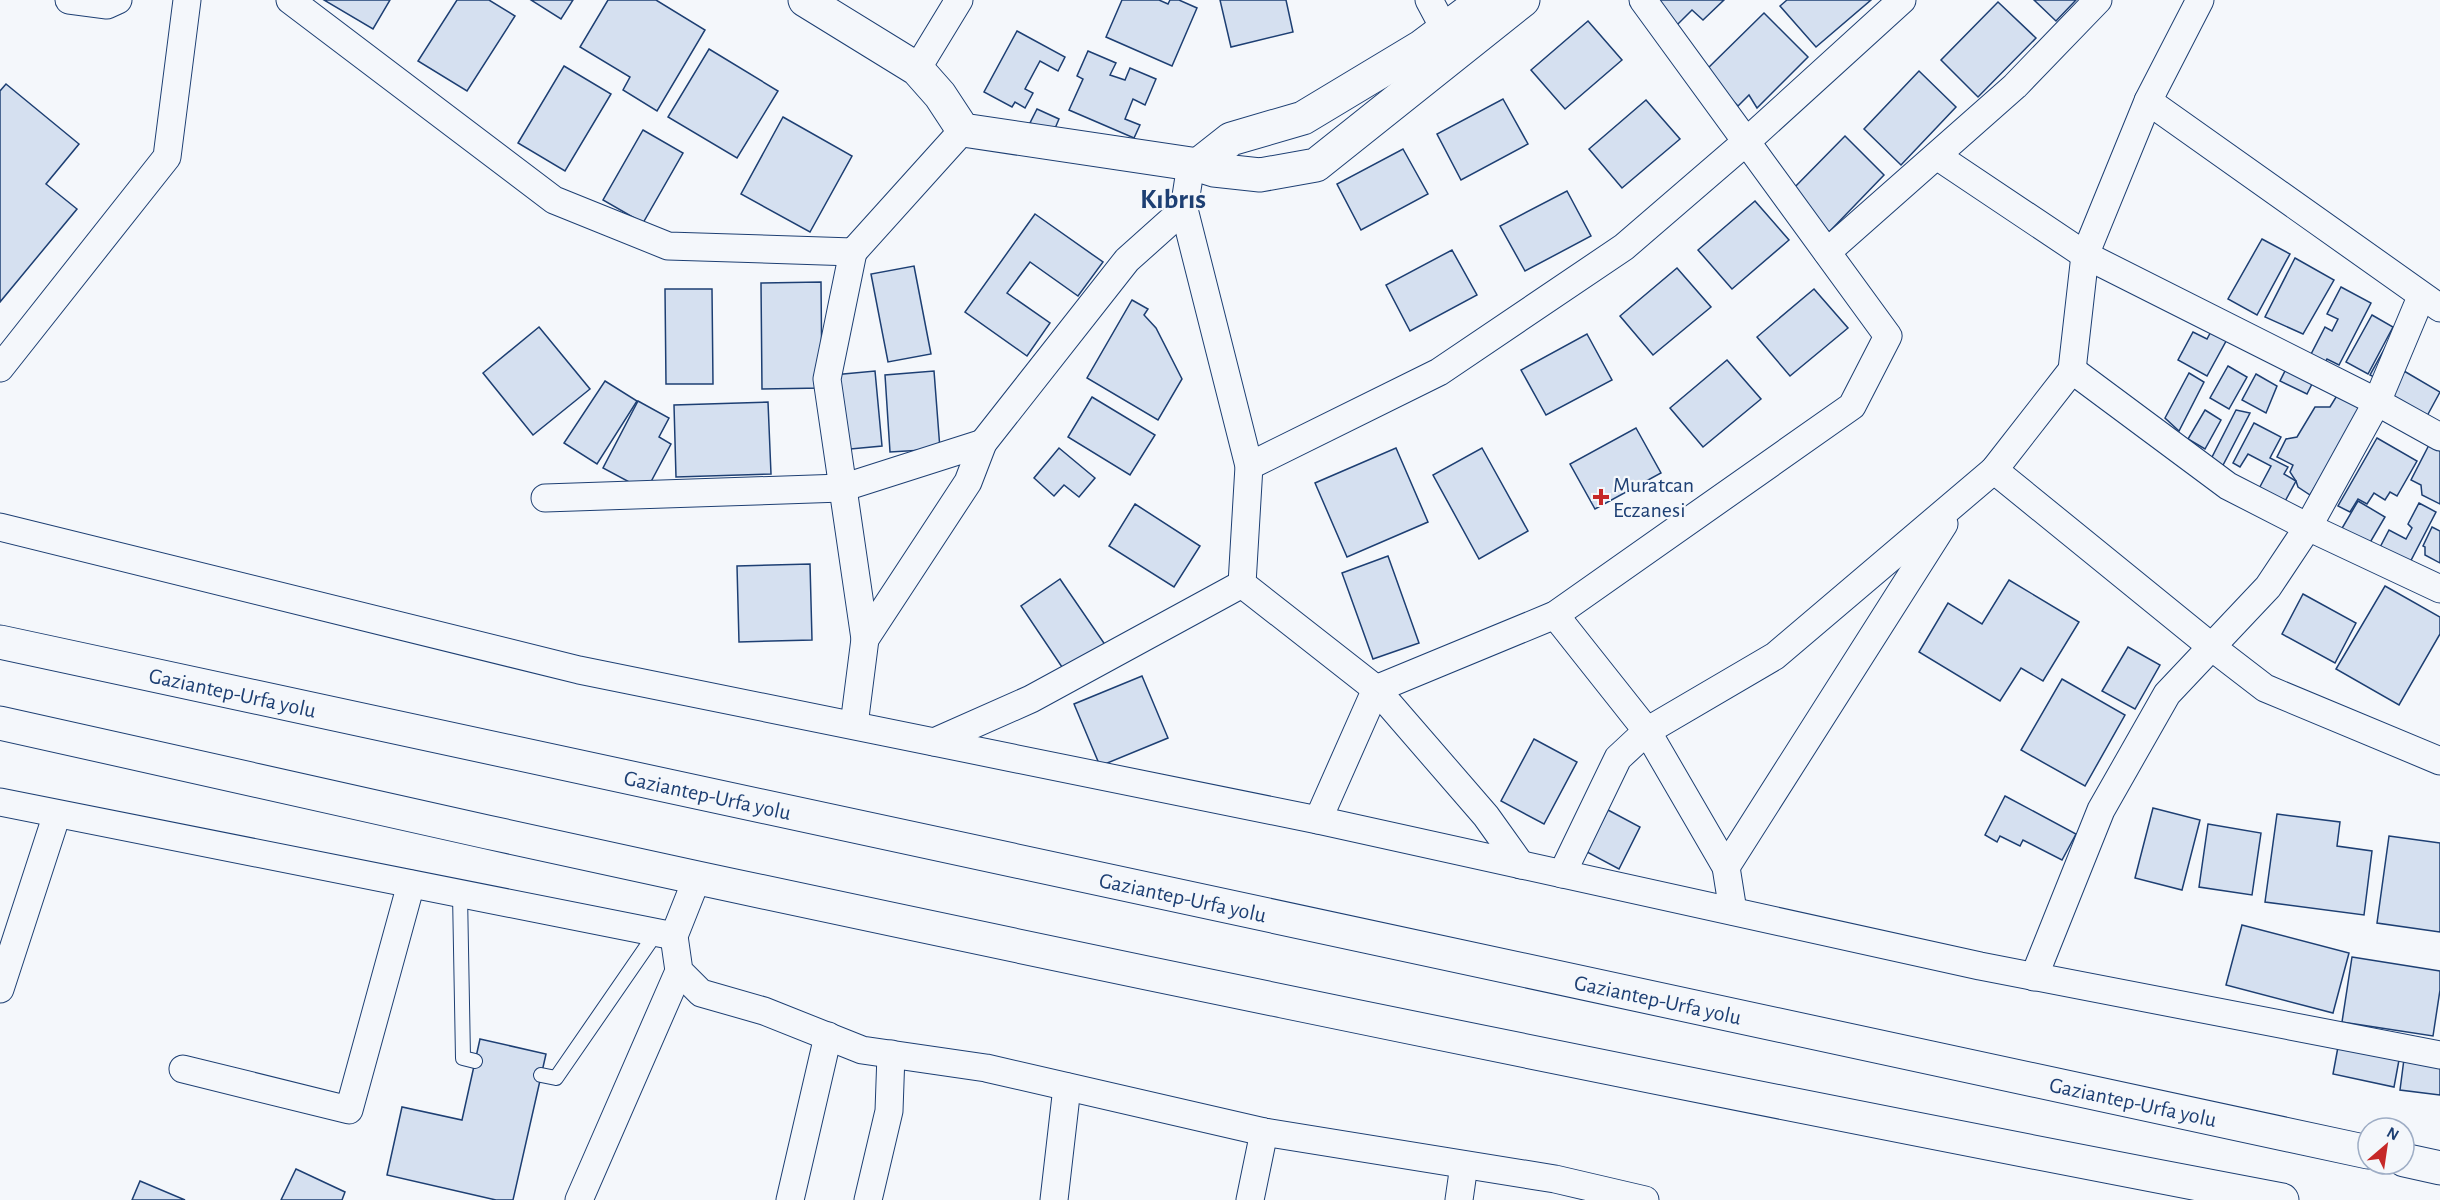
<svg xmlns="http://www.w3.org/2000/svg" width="2440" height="1200" viewBox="0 0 2440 1200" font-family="'Alegreya Sans',sans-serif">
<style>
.building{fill:#d5e0f0;stroke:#1d3f73;stroke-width:1.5}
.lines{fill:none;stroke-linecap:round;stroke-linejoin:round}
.lane-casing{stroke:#1d3f73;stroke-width:16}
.street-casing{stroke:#1d3f73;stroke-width:29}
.secondary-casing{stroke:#1d3f73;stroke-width:35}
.highway-casing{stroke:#1d3f73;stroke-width:35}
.lane{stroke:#f4f7fb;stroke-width:14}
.street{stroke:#f4f7fb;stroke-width:27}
.secondary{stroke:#f4f7fb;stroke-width:33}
.highway{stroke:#f4f7fb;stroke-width:33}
.poi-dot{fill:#c62828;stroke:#f4f7fb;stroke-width:2}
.labels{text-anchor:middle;stroke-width:4.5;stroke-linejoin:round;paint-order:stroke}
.poi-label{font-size:22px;fill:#1d3f73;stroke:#f4f7fb;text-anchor:start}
.street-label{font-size:22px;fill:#1d3f73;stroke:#f4f7fb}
.district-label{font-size:28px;font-weight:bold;fill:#1d3f73;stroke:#f4f7fb}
</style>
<rect width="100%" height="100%" fill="#f4f7fb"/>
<g class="building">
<path d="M324,0h66l-17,29z"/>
<path d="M457,0h32l26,16 -48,75 -49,-30z"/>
<path d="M531,0h42l-12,19z"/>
<path d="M608,0h48l49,30 -48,81 -34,-21 7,-13 -50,-30z"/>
<path d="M1122,0h37l9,4 2,-4h9l18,8 -25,58 -66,-29z"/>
<path d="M1220,0h66l7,32 -62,15z"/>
<path d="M1650,0h74l-21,20 -11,-10 -17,17z"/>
<path d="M1787,0h84l-55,47 -36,-41z"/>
<path d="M2034,0h42l-20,21z"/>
<path d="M1998,2l38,36 -58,59 -37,-37z"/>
<path d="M1764,13l44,44 -51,51 -8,-13 -11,11 -34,-34z"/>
<path d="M1588,21l34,39 -57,49 -34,-39z"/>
<path d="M1017,31l48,26 -7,14 -18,-10 -15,28 8,4 -8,15 -10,-6 -3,5 -28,-15z"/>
<path d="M709,49l69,42 -41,67 -69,-41z"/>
<path d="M1088,51l28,12 -6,12 15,5 5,-12 26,11 -11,26 -12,-6 -8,20 15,6 -6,13 -65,-28 14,-31 -6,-3z"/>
<path d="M564,66l47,28 -46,77 -47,-28z"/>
<path d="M1919,71l37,36 -55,58 -37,-36z"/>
<path d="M6,84l73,60 -33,40 31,25 -77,93v-211z"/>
<path d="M1503,99l25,45 -67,36 -24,-46z"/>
<path d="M1646,100l34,39 -58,49 -33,-39z"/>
<path d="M1037,109l22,10 -6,14 -23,-10z"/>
<path d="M783,117l69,39 -42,76 -69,-38z"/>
<path d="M643,130l40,23 -40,70 -40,-23z"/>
<path d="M1845,136l39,39 -55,57 -40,-39z"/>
<path d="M1403,149l25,45 -67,36 -24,-46z"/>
<path d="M1567,191l24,45 -66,35 -25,-45z"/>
<path d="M1755,201l34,39 -57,49 -34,-39z"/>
<path d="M1035,214l68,48 -25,34 -48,-34 -23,31 43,30 -23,33 -62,-44z"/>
<path d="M2262,239l28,15 -33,61 -29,-16z"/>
<path d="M1452,250l25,45 -67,36 -24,-46z"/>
<path d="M2295,258l39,22 -31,54 -38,-17z"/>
<path d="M914,266l17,88 -43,8 -17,-88z"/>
<path d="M1677,268l34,39 -58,48 -33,-39z"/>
<path d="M821,282l1,106 -60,1 -1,-106z"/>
<path d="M2341,287l30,16 -32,62 -12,-6 -5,10 -15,-7 18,-35 7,4 6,-12 -11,-5z"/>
<path d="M665,289h47l1,95h-47z"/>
<path d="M1814,289l34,39 -58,48 -33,-39z"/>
<path d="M1132,300l16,9 -4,6 12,13 26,51 -24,41 -71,-42z"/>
<path d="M2372,315l21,12 -25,47 -22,-12z"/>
<path d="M2215,324l16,8 -24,44 -29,-16 15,-28 14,7z"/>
<path d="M539,327l51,62 -57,46 -50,-62z"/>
<path d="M1587,334l25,46 -66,35 -25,-45z"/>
<path d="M2386,346l10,5 -16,29 -10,-5z"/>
<path d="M1727,360l34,39 -58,48 -33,-39z"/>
<path d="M2289,363l27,13 -9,18 -27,-13z"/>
<path d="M2228,366l19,11 -18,32 -19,-11z"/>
<path d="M875,371l7,75 -42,4 -7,-75z"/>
<path d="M934,371l6,78 -50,3 -5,-77z"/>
<path d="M2404,371l36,21 -13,24 -37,-21z"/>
<path d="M2189,373l15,9 -25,49 -14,-13z"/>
<path d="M2256,374l21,12 -11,27 -24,-13z"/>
<path d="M605,381l32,20 -40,63 -33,-21z"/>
<path d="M2341,389l24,15 -55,91 -12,-8 -2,-6 -6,-9 3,-7 -16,-8 9,-18 11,-2 18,-30h15z"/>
<path d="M1092,397l63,38 -25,40 -62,-38z"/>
<path d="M638,401l31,17 -10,19 12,7 -25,47 -43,-23z"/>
<path d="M768,402l3,72 -95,3 -2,-72z"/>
<path d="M2205,410l16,10 -16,29 -17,-10z"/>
<path d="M2236,410l14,3 -29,56 -12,-6z"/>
<path d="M2254,423l27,14 -11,21 18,9 -4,7 12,7 -13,24 -28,-9 16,-30 -23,-12 -8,13 -7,-4z"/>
<path d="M1636,428l25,45 -66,36 -25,-45z"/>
<path d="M2377,438l40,23 -20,35 -7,-4 -5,8 -11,-7 -7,11 -9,-5 -8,13 -12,-6z"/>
<path d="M2429,445l11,6v53l-18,-9 -1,-10 -10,-5z"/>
<path d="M1059,448l36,30 -16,19 -15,-12 -10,11 -20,-18z"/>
<path d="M1396,448l32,74 -81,35 -32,-74z"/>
<path d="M1482,448l46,83 -49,28 -46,-84z"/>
<path d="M2358,501l27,16 -17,29 -27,-16z"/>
<path d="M2419,503l17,9 -30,58 -30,-15 13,-25 17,9 6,-11 -4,-4z"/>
<path d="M1135,504l65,42 -26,41 -65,-41z"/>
<path d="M2432,527l8,4v32l-15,-8v-8l-2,-1z"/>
<path d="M1388,556l31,87 -46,16 -31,-86z"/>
<path d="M810,564l2,76 -73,2 -2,-76z"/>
<path d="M1060,579l46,67 -40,27 -45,-67z"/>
<path d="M2009,580l70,42 -36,59 -22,-13 -21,33 -81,-49 29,-49 34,21z"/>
<path d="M2385,586l55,31v17l-41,71 -63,-36z"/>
<path d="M2303,594l53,29 -21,40 -53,-29z"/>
<path d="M2128,647l32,18 -25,44 -33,-18z"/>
<path d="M1142,676l26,62 -68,28 -26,-62z"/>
<path d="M2062,679l63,36 -40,71 -64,-36z"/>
<path d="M1534,739l43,23 -33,62 -43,-23z"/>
<path d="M2005,796l71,38 -14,26 -39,-20 -3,6 -20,-10 -3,6 -12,-7z"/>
<path d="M2153,808l47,12 -18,70 -47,-12z"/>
<path d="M1608,810l32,17 -21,42 -32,-17z"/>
<path d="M2277,814l63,8 -3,24 35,5 -8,64 -99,-13z"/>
<path d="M2208,824l53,9 -9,62 -53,-8z"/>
<path d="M2389,836l51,7v89l-63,-9z"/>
<path d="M2242,925l107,28 -16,60 -107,-28z"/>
<path d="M2352,957l88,14v19l-7,46 -91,-14z"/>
<path d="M480,1039l66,15 -33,146h-17l-109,-25 15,-68 60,13z"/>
<path d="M2338,1047l61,13 -5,27 -61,-13z"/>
<path d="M2404,1059l36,5v31l-40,-5z"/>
<path d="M296,1169l49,23 -3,8h-61z"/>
<path d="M140,1181l45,19h-53z"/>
</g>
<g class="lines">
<defs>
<g id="lane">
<path d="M460,894l3,164 12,3"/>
<path d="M541,1075l15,3 100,-145"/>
</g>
<g id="street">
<path d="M69,0l38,5 11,-5"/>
<path d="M290,0l264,200 114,46 185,6 110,-122"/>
<path d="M1429,0l16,30"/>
<path d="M917,69l42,-69"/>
<path d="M2148,101l292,207"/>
<path d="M1937,156l148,99 292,147 63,35"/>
<path d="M1184,209l65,257 -7,118 134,105 110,127 35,49"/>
<path d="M853,252l-26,127 38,260 -11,86"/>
<path d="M1827,252l188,-166 83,-86"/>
<path d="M0,368l167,-211 20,-157"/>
<path d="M2072,370l156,116 80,41 132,62"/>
<path d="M1249,466l190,-94 185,-125 123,-106 155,-141"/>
<path d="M1994,470l219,178 52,40 175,73"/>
<path d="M545,498l297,-10 141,-45"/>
<path d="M0,527l579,143 739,150 662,146 460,89"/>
<path d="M1555,615l92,116 79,136 7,44"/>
<path d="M865,639l103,-157 15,-39 144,-183 57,-51 7,-45"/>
<path d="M934,742l97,-43 211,-115"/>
<path d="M0,802l674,134"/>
<path d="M1318,820l58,-131 179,-74 297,-209 36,-70 -245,-336"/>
<path d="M1726,867l218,-343"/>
<path d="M1562,874l56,-116 29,-27 128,-75 219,-186 78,-100 13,-115 63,-154 52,-101"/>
<path d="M697,878l-23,58 5,35 22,22 63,18 98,39 124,18 278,64 291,47 90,21"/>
<path d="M2034,977l67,-167 66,-116 101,-107 40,-60 69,-125 44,-105"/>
<path d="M0,989l57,-175"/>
<path d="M183,1069l166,41 62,-226"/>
<path d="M579,1200l100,-229"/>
<path d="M790,1200l38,-164"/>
<path d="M868,1200l21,-89 2,-57"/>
<path d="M1054,1200l13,-113"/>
<path d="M1250,1200l14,-68"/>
<path d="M1459,1200l5,-35"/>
</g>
<g id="secondary">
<path d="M805,0l112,69 23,26 23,35 235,35 16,5 46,5 56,-10 207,-165"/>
<path d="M1198,165l33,-26 72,-21 118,-71 63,-47"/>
</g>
<g id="highway">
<path id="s1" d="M0,642l2368,510"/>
<path d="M0,723c233,52 465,105 698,155 527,113 1055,221 1584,322"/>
<path d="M2404,1160l36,8"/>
</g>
</defs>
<use href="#lane" class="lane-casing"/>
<use href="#street" class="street-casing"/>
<use href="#secondary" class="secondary-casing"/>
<use href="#highway" class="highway-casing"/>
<use href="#lane" class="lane"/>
<use href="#street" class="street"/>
<use href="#secondary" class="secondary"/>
<use href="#highway" class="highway"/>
</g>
<path class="poi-dot" d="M1598 488h6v6h6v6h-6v6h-6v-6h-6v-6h6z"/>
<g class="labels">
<g class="poi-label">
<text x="1613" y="492">Muratcan<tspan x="1613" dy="25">Eczanesi</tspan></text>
</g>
<g class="street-label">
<text dy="8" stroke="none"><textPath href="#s1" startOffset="238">Gaziantep-Urfa yolu</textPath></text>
<text dy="8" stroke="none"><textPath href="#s1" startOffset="724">Gaziantep-Urfa yolu</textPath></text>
<text dy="8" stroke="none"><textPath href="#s1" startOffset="1210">Gaziantep-Urfa yolu</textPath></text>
<text dy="8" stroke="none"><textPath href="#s1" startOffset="1696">Gaziantep-Urfa yolu</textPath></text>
<text dy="8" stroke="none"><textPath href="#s1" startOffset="2182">Gaziantep-Urfa yolu</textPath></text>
</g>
<g class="district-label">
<text x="1173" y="208">Kıbrıs</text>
</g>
</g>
<g transform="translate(2386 1146) rotate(29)"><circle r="28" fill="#f4f7fb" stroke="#9eadc5" stroke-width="1.5"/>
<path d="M0-4.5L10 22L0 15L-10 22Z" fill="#c62828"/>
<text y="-9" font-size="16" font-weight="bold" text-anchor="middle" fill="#1d3f73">N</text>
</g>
</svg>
